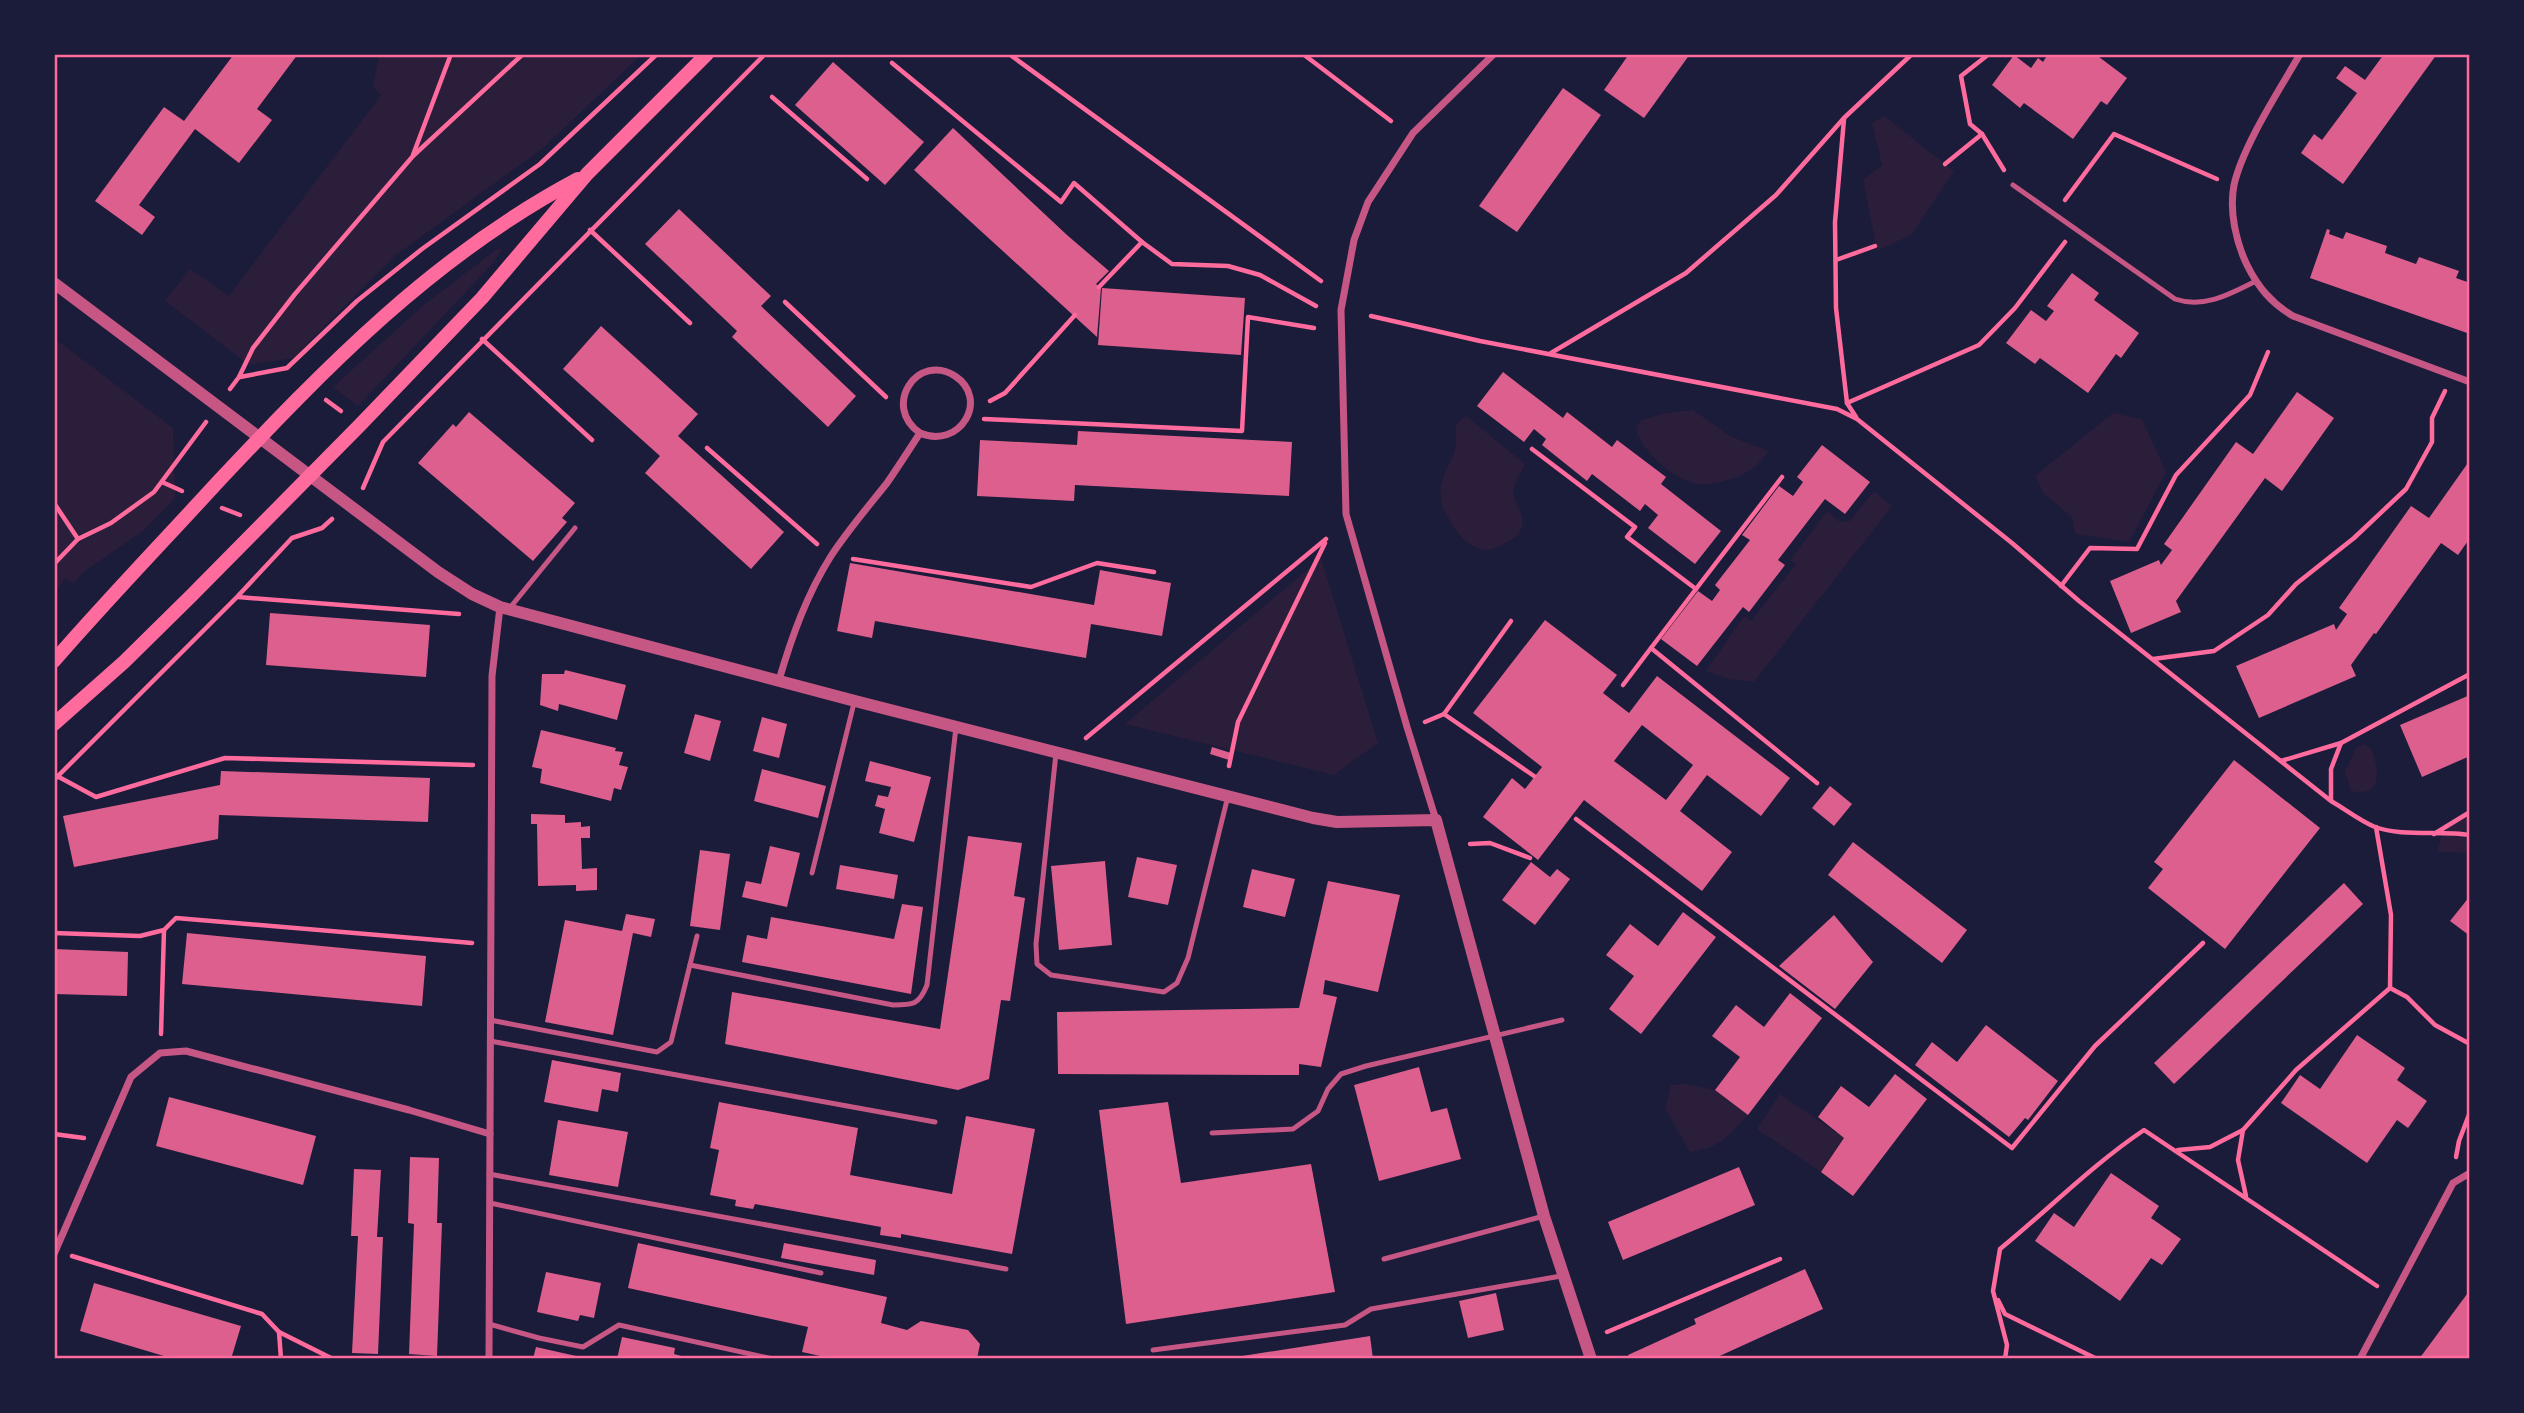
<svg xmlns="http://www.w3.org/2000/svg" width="2524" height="1413" viewBox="0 0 2524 1413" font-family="Jost,sans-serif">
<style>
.green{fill:#2a1e3b}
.building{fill:#dd5f8e;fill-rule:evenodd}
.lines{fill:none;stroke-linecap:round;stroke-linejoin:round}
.path{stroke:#ff6b9d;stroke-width:4.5}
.service{stroke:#c65784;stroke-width:5}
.minor{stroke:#c65784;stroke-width:7}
.tertiary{stroke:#c65784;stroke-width:12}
.secondary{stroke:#ff6b9d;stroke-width:14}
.neatline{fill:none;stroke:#ff6b9d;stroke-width:2.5}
</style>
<rect width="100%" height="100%" fill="#1b1b3a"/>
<g class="green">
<path d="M379,54h263l-99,94 -147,107 -103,103 -44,7 -84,-64 25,-32 39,27 152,-201 -8,-8z"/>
<path d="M1884,116l70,55 -43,64 -34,16 -14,-71 19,-15 -10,-42z"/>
<path d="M497,249h5l-8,13 -136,144 -25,-19 92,-83z"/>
<path d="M54,338l119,90 2,70 -32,33 -60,41 -9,11 -9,-5 -11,17z"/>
<path d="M1693,410l37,26 38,15c-13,21 -31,28 -54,32 -5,1 -11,2 -16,1 -24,-4 -57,-32 -62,-56l5,-8 25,-7z"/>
<path d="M2113,413l29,6 24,53 -37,70 -54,-8 -3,-17 -29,-24 -8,-17z"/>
<path d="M1466,416l59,48c-4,8 -10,16 -11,25 -2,17 17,28 4,45 -5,6 -12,8 -18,12 -23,12 -41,-8 -51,-27 -3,-6 -8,-12 -8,-19 -3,-21 9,-33 14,-51 4,-17 -7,-21 11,-33z"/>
<path d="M1874,491l18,15 -138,176 -24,-3 -24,-8 38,-55 7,5 45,-57 -6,-4 37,-49 13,11 10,-1z"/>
<path d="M1321,558l57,185 -44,32 -209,-51z"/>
<path d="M2363,744l8,4c8,21 13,50 -20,43l-6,-19 11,-24z"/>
<path d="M2470,815v38l-33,-1 6,-21z"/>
<path d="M1684,1084l31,6 33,25c-20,21 -28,33 -58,37l-25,-44 6,-23z"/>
<path d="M1780,1094l64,44 -23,34 -64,-43z"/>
</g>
<g class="building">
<path d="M234,54h64l-41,55 15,11 -33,43 -44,-34 -56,76 16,12 -13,18 -47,-34 69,-94 20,14z"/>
<path d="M1629,54h61l-46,64 -40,-28z"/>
<path d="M2048,54h47l32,24 -20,27 -6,-4 -28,38 -49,-36 -4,5 -28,-23 22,-30 17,13 7,-10 5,4z"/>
<path d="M2384,54h53l-94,130 -42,-31 13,-19 8,6 35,-47 -21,-15 9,-12 20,14z"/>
<path d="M833,62l91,80 -39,43 -90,-80z"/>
<path d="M1563,88l38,27 -84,117 -38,-26z"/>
<path d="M953,128l114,107 42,36 -13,13 5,4 -4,49 -183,-167z"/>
<path d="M679,209l92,87 -10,10 95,90 -28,31 -96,-90 5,-6 -92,-87z"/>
<path d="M2327,229l3,1 -1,4 14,5 3,-7 41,14 -2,7 31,11 3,-7 40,14 -3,7 14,5v51l-160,-56z"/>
<path d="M2072,273l27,20 -5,7 45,33 -18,25 -5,-4 -28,39 -48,-35 -5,6 -29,-21 25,-33 15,11 8,-10 -7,-5z"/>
<path d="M1102,288l143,10 -4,57 -143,-10z"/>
<path d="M601,326l97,88 -20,22 106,96 -33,37 -106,-96 15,-17 -97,-87z"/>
<path d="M1503,372l60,46 4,-6 45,35 5,-7 49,37 -5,7 60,47 -26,33 -47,-36 10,-13 -13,-11 -5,7 -48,-37 -5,7 -45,-36 4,-6 -12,-10 -10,13 -47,-36z"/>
<path d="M2297,392l37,26 -52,73 -17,-13 -89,123 5,11 -50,21 -21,-52 49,-21 2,5 11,-15 -8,-6 72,-102 17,12z"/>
<path d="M469,412l106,91 -13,15 5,4 -34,39 -115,-98 35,-39 3,3z"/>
<path d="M1078,431l214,11 -3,54 -214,-11 -1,16 -97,-5 3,-56 97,5z"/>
<path d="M1822,445l48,37 -25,32 -20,-15 -47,61 7,5 -36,47 -6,-5 -46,59 -36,-27 37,-48 14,10 8,-11 -5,-5 35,-45 -8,-5 37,-49 14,10 10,-14 -6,-5z"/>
<path d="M2470,460v78l-12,17 -17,-12 -65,91 -2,-1 -23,32 5,11 -97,42 -23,-52 98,-42 2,6 11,-16 -8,-6 72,-102 18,12z"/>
<path d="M850,563l244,42 6,-35 71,13 -9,53 -71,-12 -5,34 -211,-37 -3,17 -35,-7z"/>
<path d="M270,613l160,12 -4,52 -160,-12z"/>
<path d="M1545,620l72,55 -14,18 26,20 28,-37 133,102 -29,38 -54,-41 -27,36 52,41 -30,39 -118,-91 -46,60 -55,-43 29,-39 13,11 17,-22 -69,-54zM1642,725l51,40 -27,35 -52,-39z"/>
<path d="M565,670l61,15 -9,35 -58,-16 -1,7 -18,-6 2,-31h22z"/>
<path d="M2470,695v61l-48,21 -22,-52z"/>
<path d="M695,714l26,7 -11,40 -26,-8z"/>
<path d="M762,717l25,7 -8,34 -26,-7z"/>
<path d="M541,730l75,18 -1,3 8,1 -4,13 9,2 -7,23 -7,-2 -3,13 -71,-18 2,-14 -10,-2z"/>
<path d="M1212,747l19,6 -2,7 -19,-6z"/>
<path d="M2234,760l86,68 -95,121 -77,-61 15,-19 -9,-7z"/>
<path d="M870,761l61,16 -17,65 -35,-9 6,-24 -10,-3 3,-11 10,2 3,-10 -26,-6z"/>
<path d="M762,769l64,17 -8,32 -64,-17z"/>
<path d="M221,771l209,7 -2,44 -209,-7 -1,24 -144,28 -11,-51 157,-31z"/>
<path d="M1830,786l22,18 -18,22 -22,-18z"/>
<path d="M531,814l34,1v8l16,-1v5l9,-1v12h-9l1,31 15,-1v22l-21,1v-6l-38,1 -1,-62h-6z"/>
<path d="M968,836l54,7 -8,53 11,2 -15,103 -9,-1 -12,79 -31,11 -233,-46 7,-52 208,37z"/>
<path d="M1853,842l114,88 -25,33 -114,-88z"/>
<path d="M770,846l30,7 -13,54 -45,-10 4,-16 15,3z"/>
<path d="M700,850l30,4 -10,76 -30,-4z"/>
<path d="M1137,857l40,8 -9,40 -40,-8z"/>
<path d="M1105,861l7,84 -53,5 -8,-84z"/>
<path d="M1531,862l19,15 7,-8 13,10 -35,46 -33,-25z"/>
<path d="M840,865l58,10 -4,24 -58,-10z"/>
<path d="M1252,869l43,10 -10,38 -42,-10z"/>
<path d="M1328,881l72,14 -22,97 -53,-12 -2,14 14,3 -16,70 -22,-3v11l-241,-1 -1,-62 242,-4z"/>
<path d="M2344,883l19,21 -189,180 -20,-21z"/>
<path d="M2470,896v40l-20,-15z"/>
<path d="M902,904l21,3 -12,87 -169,-32 5,-27 20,4 4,-22 123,22z"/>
<path d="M1683,912l33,25 -75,97 -32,-25 25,-33 -28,-21 24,-31 28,22z"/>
<path d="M626,914l29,5 -4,18 -18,-4 -20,102 -68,-13 20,-102 57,11z"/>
<path d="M1834,915l39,47 -38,47 -56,-43z"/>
<path d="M187,933l239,23 -4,50 -240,-22z"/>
<path d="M54,949l74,3 -1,44 -73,-2z"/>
<path d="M1790,993l32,25 -74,97 -33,-25 25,-33 -28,-21 24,-31 28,22z"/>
<path d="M1986,1025l72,56 -30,39 -3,-2 -16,19 -94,-72 17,-23 25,20z"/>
<path d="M2357,1035l48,33 -8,12 30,21 -19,27 -11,-8 -30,43 -86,-60 19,-28 20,14z"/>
<path d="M552,1060l69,13 -3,19 -16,-3 -4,23 -54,-10z"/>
<path d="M1419,1067l12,45 16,-4 14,51 -82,22 -25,-96z"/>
<path d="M1895,1074l32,25 -74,97 -32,-24 23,-34 -26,-21 23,-31 28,21z"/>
<path d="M169,1097l147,39 -13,49 -147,-39z"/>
<path d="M719,1102l139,26 -8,47 102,19 14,-78 69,13 -23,125 -111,-20v4l-21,-3 1,-8 -126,-23 -2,5 -18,-3 1,-6 -26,-5 9,-45 -9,-2z"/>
<path d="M1168,1102l13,81 130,-19 24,128 -209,32 -27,-214z"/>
<path d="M558,1120l70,12 -10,55 -69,-12z"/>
<path d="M410,1157l29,1 -2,65h5l-5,133 -28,-2 5,-130 -6,-1z"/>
<path d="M1739,1167l16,38 -132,55 -15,-38z"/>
<path d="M354,1169l27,1 -4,67h6l-5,117 -26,-1 6,-117h-7z"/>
<path d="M2111,1173l48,33 -8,12 30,21 -19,26 -11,-7 -31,43 -85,-60 19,-28 20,14z"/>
<path d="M638,1243l249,54 -6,26 26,7 14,-9 47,9 12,14 -3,15h-143l-32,-7 6,-25 -180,-39z"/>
<path d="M784,1243l92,17 -2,15 -93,-17z"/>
<path d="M1805,1269l18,40 -110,50h-83l-2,-4 68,-31 -2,-5z"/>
<path d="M546,1272l55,11 -7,35 -14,-3 -2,6 -41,-9z"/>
<path d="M94,1283l147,43 -10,33h-57l-94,-28z"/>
<path d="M2470,1290v69h-51z"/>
<path d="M1496,1293l8,37 -36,8 -9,-37z"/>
<path d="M1370,1336l3,23h-137v-2z"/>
<path d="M622,1337l53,11 -1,6 18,5h-75z"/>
<path d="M536,1347l49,11v1h-52z"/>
</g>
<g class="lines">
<g class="path">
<path d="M1009,54l312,227"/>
<path d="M1303,54l88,67"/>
<path d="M1989,54l-28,22 9,48 12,10 22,36"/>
<path d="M892,63l169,139 13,-19 68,59 30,22 56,2 32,9 56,31"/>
<path d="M772,97l95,82"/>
<path d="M1844,119l-9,103 1,86 11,95 9,14"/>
<path d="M413,155l38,-101"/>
<path d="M1945,164l37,-30"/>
<path d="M2065,200l49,-66 103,45"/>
<path d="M590,230l100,93"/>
<path d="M1836,260l39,-14"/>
<path d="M1099,287l43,-45"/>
<path d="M785,302l101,95"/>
<path d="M1371,316l109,25 357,68 20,10 155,124 67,58 252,200c14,8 29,20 44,26 28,10 66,3 95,8"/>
<path d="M482,339l110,101"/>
<path d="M1551,353l135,-80 90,-78 68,-77 68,-64"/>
<path d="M240,377l47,-9 70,-67 65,-52 118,-85 117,-110"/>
<path d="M230,389l9,-12 14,-29 42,-54 118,-138 110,-102"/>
<path d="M326,400l15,11"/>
<path d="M990,401l15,-8 70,-78"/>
<path d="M1847,403l132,-58 36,-37 50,-66"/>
<path d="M984,419l258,12 6,-114 66,11"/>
<path d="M707,448l110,96"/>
<path d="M1532,449l103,78 -8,10 69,52 86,-112"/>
<path d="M162,482l20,9"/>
<path d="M363,488l20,-46 382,-388"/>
<path d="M54,503l24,36"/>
<path d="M222,508l18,7"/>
<path d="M853,559l178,28 66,-24 57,9"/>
<path d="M54,564l24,-25 33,-16 43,-31 52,-70"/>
<path d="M2061,586l29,-38 47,1 39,-74 74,-80 18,-43"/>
<path d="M1696,589l-45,59 166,135"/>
<path d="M238,597l221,17"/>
<path d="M2153,659l61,-8 54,-36 28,-31 58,-46 52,-49 26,-47v-24l13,-27"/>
<path d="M1623,685l28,-37"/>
<path d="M1444,714l67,-93"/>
<path d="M1425,722l19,-8 90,62"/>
<path d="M1086,738l240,-199"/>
<path d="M2281,761l60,-18 129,-69"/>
<path d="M1229,766l9,-44 87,-179"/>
<path d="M57,776l39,21 129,-39 248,7"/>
<path d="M54,780l183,-183 55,-59 30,-10 10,-9"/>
<path d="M2331,800v-31l10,-26"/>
<path d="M1576,819l436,329 83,-102 108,-103"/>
<path d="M2434,834l36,-22"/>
<path d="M1470,844l20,-1 40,15"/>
<path d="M54,933l86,3 24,-6 12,-12 296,25"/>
<path d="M2390,988l17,9 28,28 35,19"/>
<path d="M161,1034l3,-104"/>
<path d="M2243,1130l-5,30 8,36"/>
<path d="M54,1134l30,4"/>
<path d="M2178,1150l32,-3 33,-17 53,-60 94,-82 1,-73 -15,-88"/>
<path d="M2456,1157l3,-16 11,-29"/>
<path d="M72,1256l190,58 17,18 54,27"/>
<path d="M1998,1300l7,14 92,45"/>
<path d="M279,1332l2,27"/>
<path d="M1607,1332l173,-73"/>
<path d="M2005,1359l2,-14 -14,-54 7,-42c48,-39 92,-84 144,-119l233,156"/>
</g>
<g class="service">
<path d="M2013,185l162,114c29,10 55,-5 81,-18"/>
<path d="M509,609l66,-81"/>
<path d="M1056,753l-20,191 1,20 14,11 113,17 13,-9 11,-25 40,-162"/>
<path d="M812,873l42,-170"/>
<path d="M690,965l203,40c20,0 26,0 34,-20l29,-258"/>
<path d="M490,1020l167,32 14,-10 26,-106"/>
<path d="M490,1041l445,81"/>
<path d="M1212,1133l81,-4 25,-18 10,-22 13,-15 25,-8 196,-46"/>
<path d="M489,1174l517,95"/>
<path d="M490,1203l331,70"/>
<path d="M1384,1259l160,-43"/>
<path d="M489,1324l50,14 44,9 36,-22 154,34"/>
<path d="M1153,1350l192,-25 26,-16 190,-33"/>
</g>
<g class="minor">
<path d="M2300,54c-21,37 -57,91 -66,131 -5,26 2,57 13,80 11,22 24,38 46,51l177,66"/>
<path d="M779,680c13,-44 28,-86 52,-124 17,-26 37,-49 56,-73 11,-16 22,-33 33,-50 40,17 70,-34 35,-57 -37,-24 -74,30 -35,57"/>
<path d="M1436,820l-29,-93 -61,-213 -5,-204 13,-70 14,-38 45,-69 81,-79"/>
<path d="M54,1254l77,-177 29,-24 26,-2 223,59 81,24"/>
<path d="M489,1359l3,-683 8,-69"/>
<path d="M2360,1359l93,-176 17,-10"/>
</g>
<path class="tertiary" d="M54,283l384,289 34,22 28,13 355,94 458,117 24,4 99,-2 108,396 47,143"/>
<g class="secondary">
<path d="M54,661c52,-60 107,-117 161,-176 111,-118 218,-229 363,-306"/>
<path d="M54,724l70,-62 67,-66 169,-171 122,-127 105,-124 120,-120"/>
</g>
</g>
<rect width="2524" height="1413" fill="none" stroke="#1b1b3a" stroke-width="112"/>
<rect x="56" y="56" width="2412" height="1301" class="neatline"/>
</svg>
